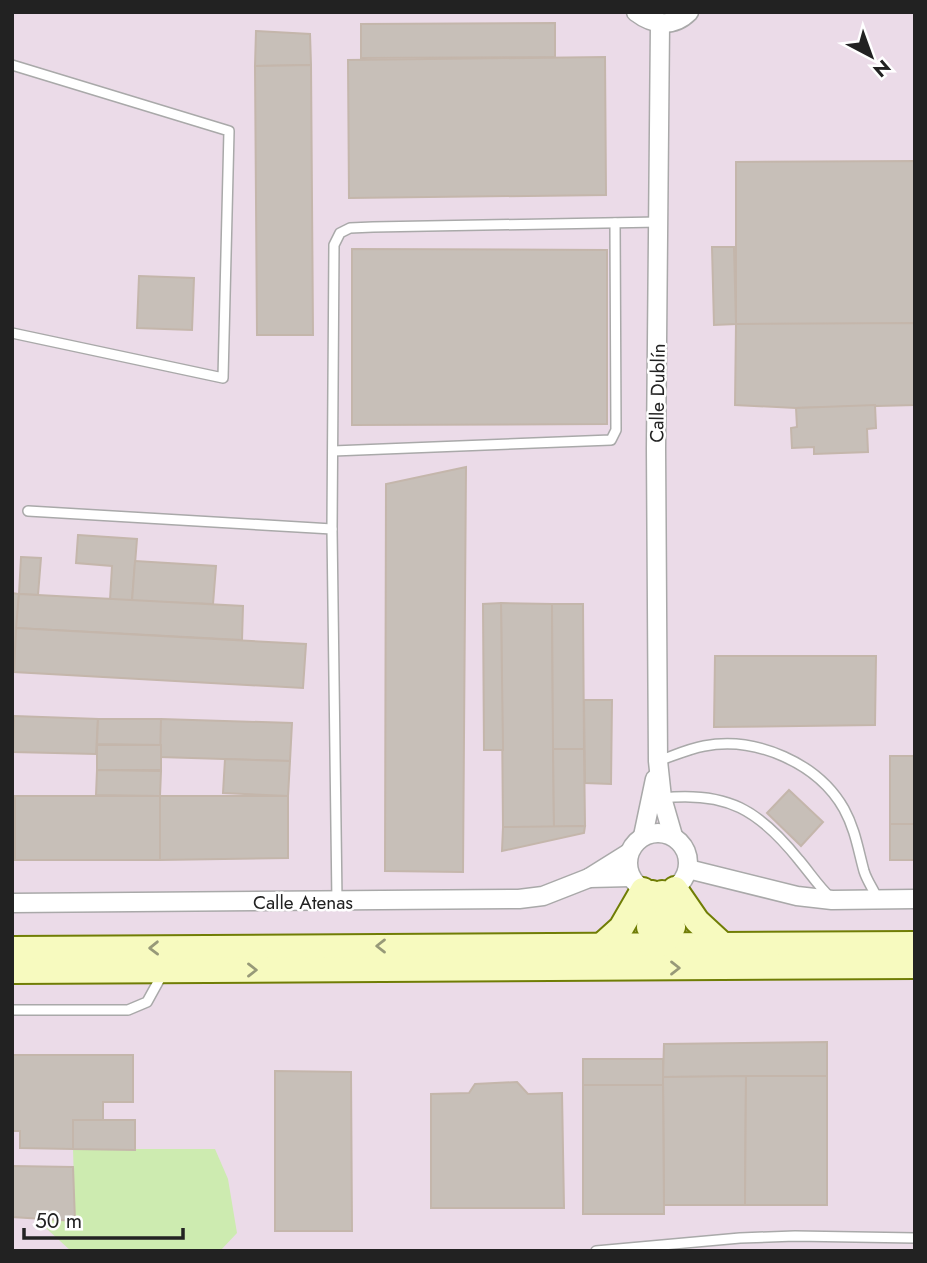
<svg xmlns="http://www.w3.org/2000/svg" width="927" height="1263" viewBox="0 0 927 1263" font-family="Jost,sans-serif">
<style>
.industrial{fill:#ebdbe8}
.grass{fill:#cdebb0}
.building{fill:#c7bfb8;stroke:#c4b6ab;stroke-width:2}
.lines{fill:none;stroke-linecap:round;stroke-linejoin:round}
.lane-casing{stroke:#a9a9a9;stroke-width:12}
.street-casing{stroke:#a9a9a9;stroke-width:21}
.secondary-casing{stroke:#707d05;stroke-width:28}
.lane{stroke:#fff;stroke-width:9}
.street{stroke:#fff;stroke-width:18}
.secondary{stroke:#f7fabf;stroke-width:24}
.oneway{stroke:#979978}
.labels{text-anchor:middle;stroke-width:5;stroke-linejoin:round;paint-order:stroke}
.street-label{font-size:19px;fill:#222;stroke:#fff}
</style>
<rect width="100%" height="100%" fill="#f2efe9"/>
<rect class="industrial" x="12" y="12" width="903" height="1239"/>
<path class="grass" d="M73,1149h142l13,30 9,54 -17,18h-149l-35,-32 39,1z"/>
<g class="building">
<path d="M555,23v34l-194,1v-34z"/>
<path d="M256,31l54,3 1,31 -56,1z"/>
<path d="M605,57l1,138 -257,3 -1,-138z"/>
<path d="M311,65l2,270h-56l-2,-269z"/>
<path d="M915,161v163h-179v-162z"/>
<path d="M712,247h22l2,77 -22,1z"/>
<path d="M352,249l255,1v174l-255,1z"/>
<path d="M139,276l55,2 -2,52 -55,-2z"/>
<path d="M915,323v82l-119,3 -61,-3 1,-81z"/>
<path d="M875,405l1,23 -9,1 1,23 -54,2v-7l-22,1 -1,-20 6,-1 -1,-19z"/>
<path d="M466,467l-3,405 -78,-1 1,-387z"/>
<path d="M78,535l59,4 -5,62 -22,-1 2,-34 -36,-3z"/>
<path d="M21,557l20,1 -3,37 -19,-1z"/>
<path d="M135,561l81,5 -3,38 -81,-3z"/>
<path d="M12,593l7,1 -5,78h-2z"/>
<path d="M19,594l224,12 -1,34 -226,-12z"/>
<path d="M501,603l51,1 2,223h-51z"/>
<path d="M501,603l2,147h-19l-1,-146z"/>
<path d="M552,604h31l1,145h-31z"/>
<path d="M16,628l290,16 -3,44 -289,-16z"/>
<path d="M715,656h161l-1,69 -161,2z"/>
<path d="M584,700h28l-1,84 -26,-1z"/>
<path d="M14,716l84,3 -2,35 -83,-2z"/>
<path d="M98,719h63v26l-64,-1z"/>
<path d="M161,719l131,4 -2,38 -130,-4z"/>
<rect x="97" y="745" width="64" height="25"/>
<path d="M553,749h31l1,77 -31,1z"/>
<rect x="890" y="756" width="25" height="68"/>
<path d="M225,759l65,2 -2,35 -65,-3z"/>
<path d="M97,770l64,1 -1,25 -64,-1z"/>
<path d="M789,790l34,32 -22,24 -34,-33z"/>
<rect x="12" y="796" width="3" height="64"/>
<rect x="15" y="796" width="145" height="64"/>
<path d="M160,796h128v62l-128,2z"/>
<rect x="890" y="824" width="25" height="36"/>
<path d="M585,826l-1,7 -82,18 1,-24z"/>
<path d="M827,1042v34l-164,1 1,-33z"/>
<path d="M12,1055h121v47h-30v18h-30v29l-53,-1v-17h-8z"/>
<rect x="583" y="1059" width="80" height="26"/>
<path d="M275,1071l76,1 1,159h-77z"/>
<path d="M746,1076l-1,129h-81l-1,-128z"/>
<path d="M746,1076h81v129h-82z"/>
<path d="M517,1082l11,12 34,-1 2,115h-133v-114l38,-1 6,-9z"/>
<path d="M583,1085h80l1,129h-81z"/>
<path d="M73,1120h62v30l-62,-1z"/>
<path d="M12,1166l61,1 2,54 -63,-4z"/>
</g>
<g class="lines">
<defs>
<g id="lane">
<path d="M12,65l217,66 -6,247 -211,-45"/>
<path d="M333,451l278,-11 5,-10 -1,-207"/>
<path d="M28,511l304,18"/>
<path d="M658,761c15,-5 30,-12 46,-15 52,-10 114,17 140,63 11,20 14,40 20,62 3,10 10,19 14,29"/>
<path d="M662,798c65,-7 97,12 137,62 11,13 20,27 32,38"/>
<path d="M337,901l-5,-372 2,-284 6,-12 10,-5 23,-1 286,-5"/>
<path d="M12,1010h116l19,-8 16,-29"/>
<path d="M596,1251l144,-13 55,-2 120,2"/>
</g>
<g id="street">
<path d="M636,12c17,13 37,16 53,0"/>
<path d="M660,24l-4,425 2,312 4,37 11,38"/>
<circle cx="658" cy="863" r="30"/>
<path d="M643,836l12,-57"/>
<path d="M629,853l-40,25 42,-1"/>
<path d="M688,869l109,27 35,4 83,-1"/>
<path d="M12,903l507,-4 24,-3 46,-18"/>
</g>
<g id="secondary">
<path d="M675,889l22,32 26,24"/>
<path d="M652,893l-3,34 15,17 9,2"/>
<path d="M601,946l20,-18 22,-38"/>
<path d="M12,949l903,-5"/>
<path d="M652,951l12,-7 9,-17 -11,-34"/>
<path d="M12,971l903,-5"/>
</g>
</defs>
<use href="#lane" class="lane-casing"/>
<use href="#street" class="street-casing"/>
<use href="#secondary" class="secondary-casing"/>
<use href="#lane" class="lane"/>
<use href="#street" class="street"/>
<use href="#secondary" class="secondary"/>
</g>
<defs><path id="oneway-chevron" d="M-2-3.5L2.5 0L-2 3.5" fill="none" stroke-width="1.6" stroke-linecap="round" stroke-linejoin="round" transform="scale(1.75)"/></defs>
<g class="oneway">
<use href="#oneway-chevron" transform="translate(381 946) rotate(180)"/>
<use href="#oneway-chevron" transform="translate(154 948) rotate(179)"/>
<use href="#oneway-chevron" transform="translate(675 968)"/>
<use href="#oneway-chevron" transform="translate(252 970)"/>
</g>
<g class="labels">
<g class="street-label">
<text transform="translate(657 393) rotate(-89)" y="7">Calle Dublín</text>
<text x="303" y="909">Calle Atenas</text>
</g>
</g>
<rect width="927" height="1263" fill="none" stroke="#222222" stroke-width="28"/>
<g transform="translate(871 56) rotate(139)" stroke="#ffffff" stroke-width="5" paint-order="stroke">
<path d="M0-5L12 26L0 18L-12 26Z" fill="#222222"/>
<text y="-10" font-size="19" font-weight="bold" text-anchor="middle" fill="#222222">N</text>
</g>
<path d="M24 1228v10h159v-10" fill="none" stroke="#222222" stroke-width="3.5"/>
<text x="35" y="1228" font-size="21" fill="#222222" stroke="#ffffff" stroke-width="5" paint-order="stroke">50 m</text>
</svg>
